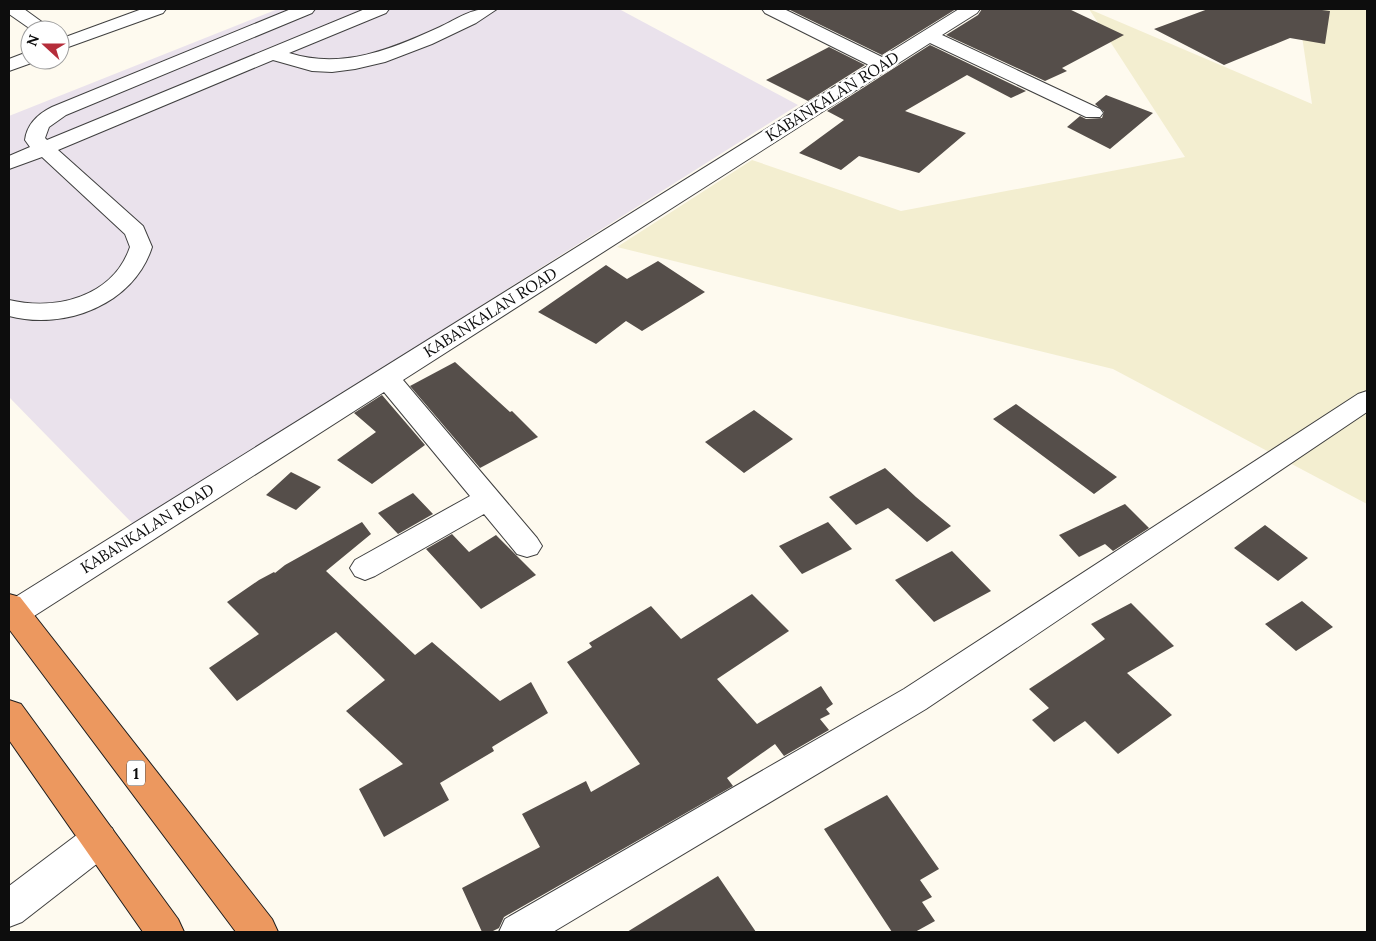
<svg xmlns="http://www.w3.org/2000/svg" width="1376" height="941" font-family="Lora,serif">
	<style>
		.industrial { fill: #eae2ec }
		.farmland { fill: #f3eed0 }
		.building { fill: #554e4a }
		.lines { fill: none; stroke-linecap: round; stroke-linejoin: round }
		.minor-casing { stroke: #404040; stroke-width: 2 }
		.highway-casing { stroke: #1e1e1e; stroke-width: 2 }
		.minor { fill: #fff; fill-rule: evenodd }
		.highway { fill: #ec985f; fill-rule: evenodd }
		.labels { text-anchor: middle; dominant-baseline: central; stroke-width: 5; stroke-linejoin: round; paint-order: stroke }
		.shield { fill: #fff; stroke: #565656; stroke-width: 1 }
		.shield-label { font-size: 15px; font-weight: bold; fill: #0d0d0d }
		.street-label { font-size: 16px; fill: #0d0d0d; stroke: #fff }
	</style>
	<rect width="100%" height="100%" fill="#fefaef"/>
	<path class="industrial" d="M278,9H619L798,105L134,525L9,397V116Z"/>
	<path class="farmland" d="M1089,9L1312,104L1298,9H1367V504L1113,369L617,247L752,160L901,211L1185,157Z"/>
	<path class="building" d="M788,9H956L882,55Z
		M982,9H1069L1124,35L1062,68L1067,71L1045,81L946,35L978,15Z
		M1208,9H1314L1330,11L1325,44L1290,38L1224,65L1154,29Z
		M930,45L1026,91L1011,98L967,75L905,111L966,133L919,173L859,156L841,170L799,153L844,120L827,111Z
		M829,47L865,65L808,101L766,80Z
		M1106,95L1153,113L1110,149L1067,127L1080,116L1086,119L1102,118L1104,112L1095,104Z
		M658,261L705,292L642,331L626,321L596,344L538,312L606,265L627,279Z
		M455,362L510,412L512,411L538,437L480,468L410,386Z
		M382,395L425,445L372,484L337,460L376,432L354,413Z
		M1016,404L1117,477L1094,494L993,419Z
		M754,410L793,439L744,473L705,442Z
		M885,468L916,497L951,526L927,542L888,508L856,525L829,497Z
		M291,472L321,487L296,510L266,495Z
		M413,493L433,514L398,534L378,513Z
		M1125,504L1149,528L1113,551L1105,544L1079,557L1059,535Z
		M362,522L371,534L326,571L415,655L432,642L500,701L531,682L548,713L492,747L494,751L440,783L449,800L384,837L359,789L403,764L346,711L385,680L336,632L237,701L209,668L259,634L227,602L259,580L274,572L275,573L285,565Z
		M828,522L852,549L802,574L779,546Z
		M1265,525L1308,558L1278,581L1234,548Z
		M452,534L469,552L496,535L536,575L481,609L426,549Z
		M952,551L991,591L934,622L895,580Z
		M752,594L789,631L717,679L757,724L821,686L833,704L826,709L830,714L820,719L829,730L784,756L775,744L727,778L733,786L504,917L499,928L491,932H482L462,888L540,847L522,814L586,781L591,792L640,764L567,662L592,647L589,643L651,606L681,639Z
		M1302,601L1333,627L1296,651L1265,624Z
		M1131,603L1174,646L1127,673L1172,715L1118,754L1085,721L1054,742L1032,720L1049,708L1029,689L1105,639L1091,624Z
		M887,795L939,869L920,880L932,897L922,902L935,921L915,932H892L824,829Z
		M718,876L756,932H627Z"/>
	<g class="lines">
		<g class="minor-casing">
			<path id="minor" d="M9,9H24L53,30H32L9,14Z
				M142,9H166L163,13L60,50V39Z
				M291,9H315L312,13L66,115L49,127L45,138L47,140L365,9H389L386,13L289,53C342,70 392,49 440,27C461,17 472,7 497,9L476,23L432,44L385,62L355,69L332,72L312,71L273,60L58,150L143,226L152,247C134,304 65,331 9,316V300C56,311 113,297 130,247L125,234L42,157L9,169V156L30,147L25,140C27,124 38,114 52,107Z
				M762,9H784L882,57L959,9H980L977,13L942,35L1100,109L1103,113L1100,117H1086L930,43L403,380L537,538L542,546L537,554L527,557L517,554L484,514L375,576L365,580L355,576L350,568L355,560L470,496L384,392L20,625L9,628V601L869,65L765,13Z
				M30,51V60L37,61L9,71V59Z
				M1367,391V412L926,709L553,932H499L505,919L904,689L1358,394Z
				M99,823L112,828L117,840L112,852L22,922L9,927V886L86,828Z"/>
		</g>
		<g class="highway-casing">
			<path id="highway" d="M9,594L20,597L272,919L278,932H236L9,629Z
				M9,700L21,704L178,919L184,932H143L9,740Z"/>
		</g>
		<use href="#minor" class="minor"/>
		<use href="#highway" class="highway"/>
	</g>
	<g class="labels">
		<rect class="shield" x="127" y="760.5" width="18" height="25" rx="4"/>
		<g class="shield-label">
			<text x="136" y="773">1</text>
		</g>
		<g class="street-label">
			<text transform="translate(832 96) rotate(-32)">KABANKALAN ROAD</text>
			<text transform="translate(490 312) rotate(-32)">KABANKALAN ROAD</text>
			<text transform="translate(147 528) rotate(-32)">KABANKALAN ROAD</text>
		</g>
	</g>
	<rect width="1376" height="941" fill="none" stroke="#0d0d0d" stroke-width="20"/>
	<g transform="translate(45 45) rotate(291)"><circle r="24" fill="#ffffff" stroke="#9e9e9e"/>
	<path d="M0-4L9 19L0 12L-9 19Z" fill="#b52d3a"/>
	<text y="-8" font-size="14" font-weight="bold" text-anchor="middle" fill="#0d0d0d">N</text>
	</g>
</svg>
